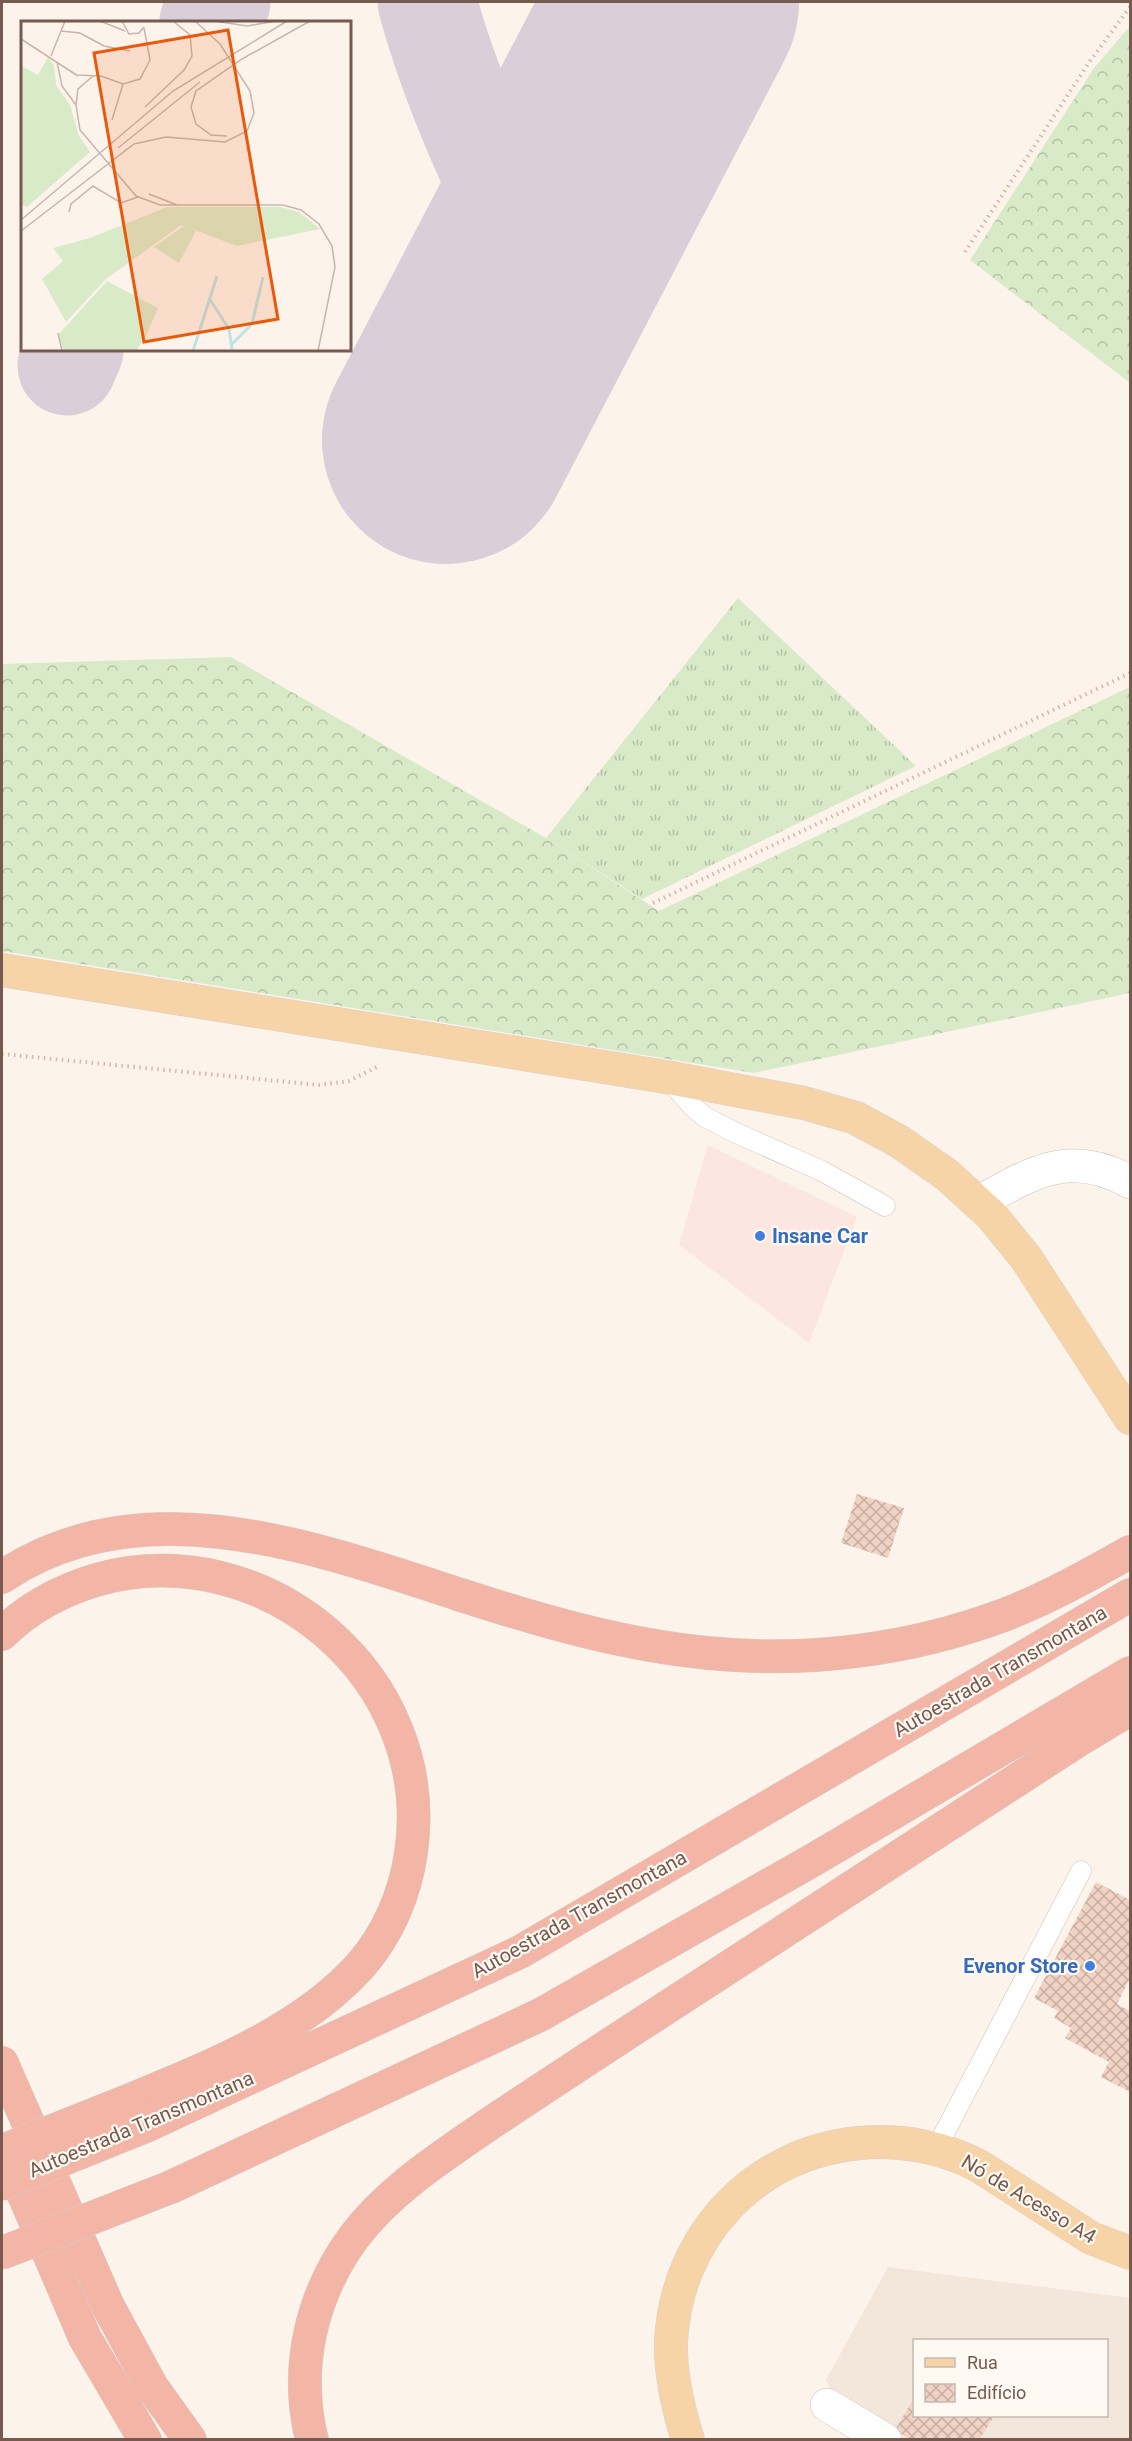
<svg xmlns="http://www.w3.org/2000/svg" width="1132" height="2441" font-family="Roboto,sans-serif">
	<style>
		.residential { fill: #f3e6da; fill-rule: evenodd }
		.commercial { fill: #fbe6e0 }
		.grass { fill: url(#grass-tufts) }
		.forest { fill: url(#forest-crowns) }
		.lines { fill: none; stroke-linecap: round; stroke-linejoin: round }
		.taxiway { stroke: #daced8; stroke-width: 99 }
		.runway { stroke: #daced8; stroke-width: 248 }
		.building { fill: url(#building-cross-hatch) }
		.service-casing { stroke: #d0beb3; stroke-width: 21 }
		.minor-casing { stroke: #d0beb3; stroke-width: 34 }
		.primary-casing { stroke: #d9d1ce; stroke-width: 34 }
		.motorway-casing { stroke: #d9d1ce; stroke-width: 34 }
		.path { stroke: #d6b6a6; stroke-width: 4; stroke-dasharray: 1.5 4.5; stroke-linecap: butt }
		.service { stroke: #fff; stroke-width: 20 }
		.minor { stroke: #fff; stroke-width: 33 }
		.primary { stroke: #f6d4a8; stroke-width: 33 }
		.motorway { stroke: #f2b5a6; stroke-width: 33 }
		.motorway-bridge-casing { stroke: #d9d1ce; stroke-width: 34; stroke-linecap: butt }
		.motorway-bridge { stroke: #f2b5a6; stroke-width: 33 }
		.shop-dot { fill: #3f7fe0; stroke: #fef9f2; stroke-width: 2 }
		.labels { text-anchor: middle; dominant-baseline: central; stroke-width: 4.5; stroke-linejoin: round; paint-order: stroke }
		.shop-label { font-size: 20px; font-weight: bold; fill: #366cbe; stroke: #fef9f2; text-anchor: start }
		.street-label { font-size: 20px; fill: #765a4f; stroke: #fef9f2 }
		.inset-river { fill: none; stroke: #c0e2e5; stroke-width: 3 }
		.inset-road { fill: none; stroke: #c6b6ad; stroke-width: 1.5 }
		.view { fill: #e8590c; fill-opacity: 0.15; stroke: #e8590c; stroke-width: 3 }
		.inset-edge { fill: none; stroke: #765a4f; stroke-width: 3 }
	</style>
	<defs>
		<pattern id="grass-tufts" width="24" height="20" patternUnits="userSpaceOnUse" patternTransform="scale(1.5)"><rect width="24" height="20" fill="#d9eac9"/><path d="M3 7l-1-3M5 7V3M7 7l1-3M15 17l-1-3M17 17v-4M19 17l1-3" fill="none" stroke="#b5c1a6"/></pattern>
		<pattern id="forest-crowns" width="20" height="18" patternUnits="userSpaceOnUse" patternTransform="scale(1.5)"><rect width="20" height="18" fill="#d9eac9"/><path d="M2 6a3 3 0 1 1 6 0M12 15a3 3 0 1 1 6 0" fill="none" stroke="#b5c1a6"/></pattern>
		<pattern id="building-cross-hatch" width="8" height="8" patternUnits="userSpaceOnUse" patternTransform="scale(1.5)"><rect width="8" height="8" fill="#f0d3c4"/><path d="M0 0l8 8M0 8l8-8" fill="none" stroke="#c7aea2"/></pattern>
	</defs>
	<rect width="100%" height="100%" fill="#fcf4eb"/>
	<path class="residential" d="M888,2267L1130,2298V2439H858L826,2380ZM914,2340H1106V2416H914Z"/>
	<path class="commercial" d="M708,1145L857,1217L809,1343L679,1245Z"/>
	<path class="grass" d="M738,598L916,766L642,899L546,838Z"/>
	<path class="forest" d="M1130,26V383L970,260L1094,68Z
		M231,657L546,838L659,911L1130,687V993L754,1073L2,951V664Z"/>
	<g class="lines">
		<path class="taxiway" d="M427,2C452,95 494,181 536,268
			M209,22L221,2
			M67,366L74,350"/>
		<path class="runway" d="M446,440L675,2"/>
	</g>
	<path class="building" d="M857,1494L904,1508L888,1558L841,1543Z
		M1096,1882L1130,1900V1978L1117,2004L1130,2011V2092L1101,2077L1109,2062L1065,2038L1071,2028L1054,2018L1058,2011L1034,1998Z
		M914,2398V2416H988L993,2418L979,2440H911L895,2430Z"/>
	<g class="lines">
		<g class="service-casing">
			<path id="service" d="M667,1078L693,1107L705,1117L734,1132L822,1171L885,1206
				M936,2149L1081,1871"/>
		</g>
		<g class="minor-casing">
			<path id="minor" d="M978,1203C1031,1173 1070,1148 1130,1182
				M827,2405L885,2440"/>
		</g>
		<g class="primary-casing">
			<path id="primary" d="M2,970L666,1077L804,1103L856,1118L900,1142L947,1175L991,1215L1026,1258L1130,1418
				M688,2440C678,2408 670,2375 671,2342C676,2236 755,2152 860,2143C900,2139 943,2147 979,2166L1091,2238L1130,2253"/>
		</g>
		<g class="motorway-casing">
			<path id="motorway" d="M2,1577C141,1483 317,1548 461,1595C541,1621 624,1645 708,1653C808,1663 910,1650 1004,1615C1048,1598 1089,1575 1130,1552
				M2,1634C28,1608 60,1591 96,1580C264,1532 437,1677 411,1853C405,1894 388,1934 361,1965C303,2030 214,2065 135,2098
				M2,2063L108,2306L152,2387L190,2440
				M146,2126L520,1952L1130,1595
				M5,2151L85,2338L145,2440
				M171,2187L540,2015L813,1860L1130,1673
				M312,2440C294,2369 311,2295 354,2237C387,2193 434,2162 479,2131C523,2101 568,2072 612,2043C767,1943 922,1842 1077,1741L1130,1709"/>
		</g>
		<path class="path" d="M965,252L1090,61L1130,7
			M653,903L1130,673
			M2,1054L319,1085L349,1081L377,1067"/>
		<use href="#service" class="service"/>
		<use href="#minor" class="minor"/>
		<use href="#primary" class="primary"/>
		<use href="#motorway" class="motorway"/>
		<g class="motorway-bridge-casing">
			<path id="motorway-bridge" d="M2,2151L135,2098
				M2,2184L146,2126
				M2,2253L171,2187"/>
		</g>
		<use href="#motorway-bridge" class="motorway-bridge"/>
	</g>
	<g class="shop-dot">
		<circle cx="760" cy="1236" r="6"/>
		<circle cx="1090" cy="1966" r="6"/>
	</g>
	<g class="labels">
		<g class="shop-label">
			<text x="772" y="1236">Insane Car</text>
			<text x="1078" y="1966" text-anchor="end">Evenor Store</text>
		</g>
		<g class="street-label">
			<text transform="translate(1000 1671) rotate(-30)">Autoestrada Transmontana</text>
			<text transform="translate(579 1914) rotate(-29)">Autoestrada Transmontana</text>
			<text transform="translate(141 2124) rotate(-23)">Autoestrada Transmontana</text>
			<text transform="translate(1029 2199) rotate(31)">Nó de Acesso A4</text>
		</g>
	</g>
	<g transform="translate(21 21)">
		<rect width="330" height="330" fill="#fcf4eb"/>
		<path d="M27,36L33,44L35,64L49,84L58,115L69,131L6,186L0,184V45L17,54ZM163,205L175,210L158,242L133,226Z" fill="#d9eac9"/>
		<path d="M146,186H260L278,191L299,208L216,225L160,204L85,258L45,301L21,258L42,240L32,227L69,217ZM86,260L137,287L125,315L115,330H42L38,313Z" fill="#d9eac9"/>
		<path class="inset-river" d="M188,277L208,308L211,328M211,323L231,303L242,256M172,330L196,255"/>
		<path class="inset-road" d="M79,0L104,10M101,0L108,13L118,12L123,6M193,0L226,5L256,0M40,10L59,12L83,25L109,30M0,18L57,55M30,35L44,0M36,41L41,65L55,84M55,54L80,55L102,63L119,58L129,39L123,7M72,55L57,68L55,84L59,109L115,175L139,184H262L280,189L298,203L311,225L314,246L297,330M124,86L163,49L171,35L169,14L152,0M91,99L102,63M206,115L190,114L175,103L170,86L175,70L221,38L289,0M97,127L179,61M128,173L156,184M48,191L50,183L72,165L100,182L117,176M0,199L152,70L266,0M0,210L113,123L145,116L204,121L226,110L233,92L229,70L199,23L174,0M37,312L41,330"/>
		<path class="view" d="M207,9L257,298L123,321L73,32Z"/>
		<rect width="330" height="330" class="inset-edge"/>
	</g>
	<rect width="1132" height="2441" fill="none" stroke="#765a4f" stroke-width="6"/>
	<rect x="913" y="2339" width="195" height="78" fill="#fef9f2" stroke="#c8b9b1" stroke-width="1.5"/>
	<rect x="925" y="2358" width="30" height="9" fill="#f6d4a8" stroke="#c8b9b1" stroke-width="1.5"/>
	<text x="967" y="2369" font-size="18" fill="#765a4f">Rua</text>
	<rect x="925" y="2384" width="30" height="18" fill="url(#building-cross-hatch)" stroke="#c8b9b1" stroke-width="1.5"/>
	<text x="967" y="2399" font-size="18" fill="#765a4f">Edifício</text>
</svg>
